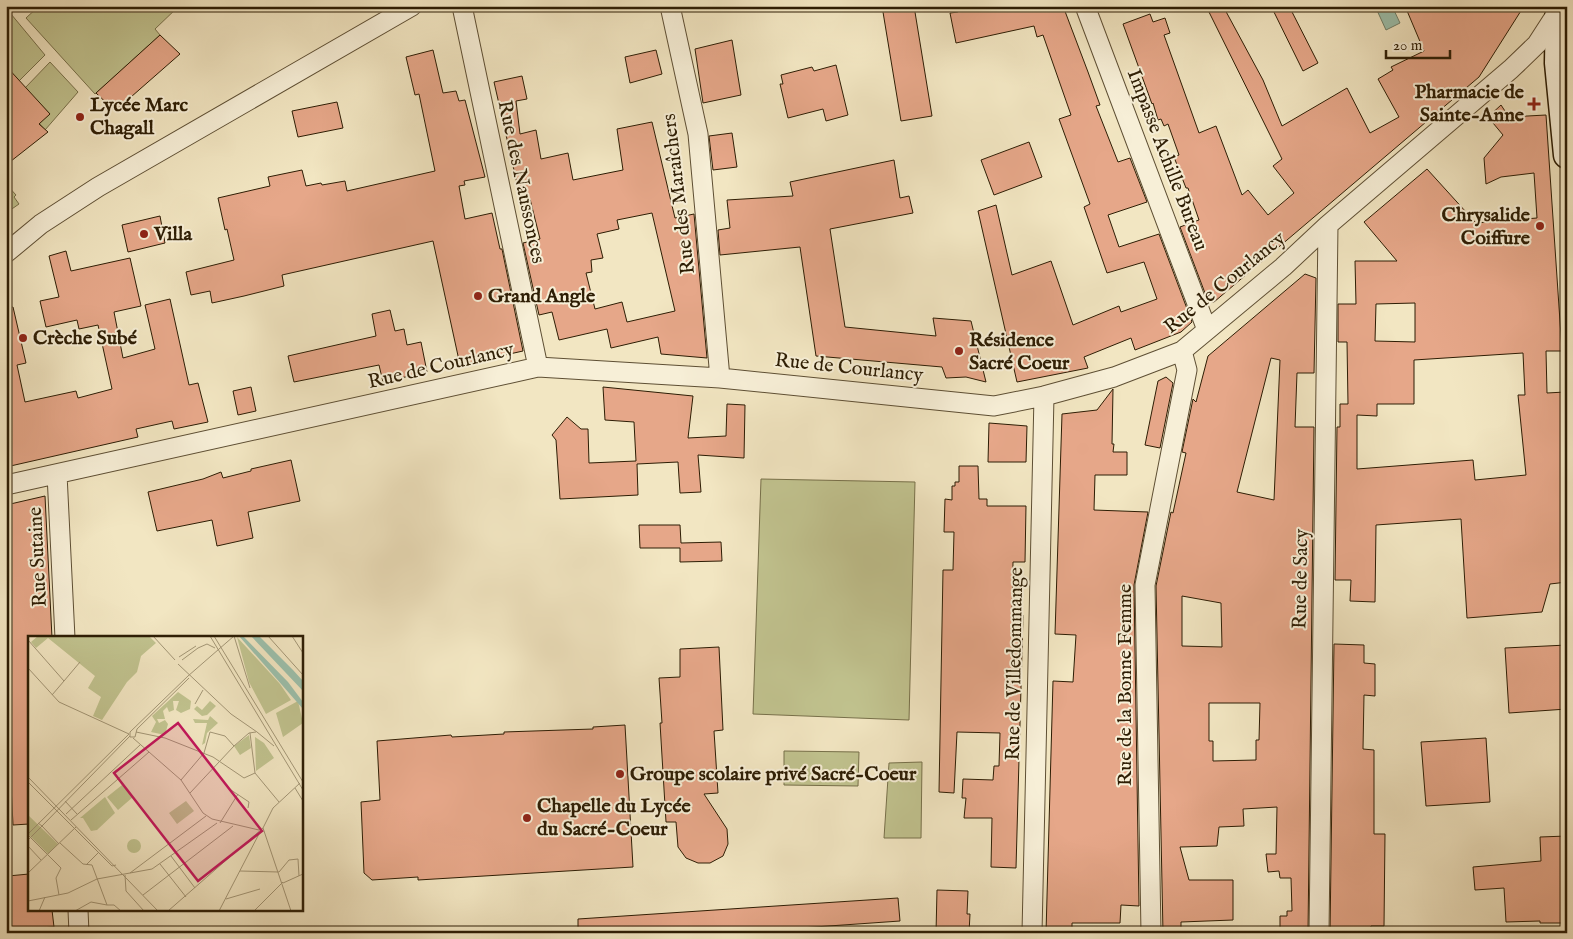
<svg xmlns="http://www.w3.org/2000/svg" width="1573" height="939" font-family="'IM FELL English',serif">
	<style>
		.green { fill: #c1c38f; stroke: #77704a }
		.water { fill: #9cc0ac; stroke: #707f69 }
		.building { fill: #e6a789; stroke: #2d1d04; fill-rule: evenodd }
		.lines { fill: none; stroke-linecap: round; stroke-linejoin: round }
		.street-casing { stroke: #5e4f34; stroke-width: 21 }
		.secondary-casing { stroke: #2d1d04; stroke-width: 29 }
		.street { stroke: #f7efd7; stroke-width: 19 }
		.secondary { stroke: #f7efd7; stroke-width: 26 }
		.poi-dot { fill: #8f2418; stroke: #f7efd7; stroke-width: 2 }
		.labels { text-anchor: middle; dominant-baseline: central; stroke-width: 4; stroke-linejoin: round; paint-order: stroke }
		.poi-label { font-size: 20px; font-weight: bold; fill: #2d1d04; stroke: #f7efd7; text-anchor: start }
		.street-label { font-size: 20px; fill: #2d1d04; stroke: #f7efd7 }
		.inset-road { fill: none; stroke: #a39676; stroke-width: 1 }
		.view { fill: #c2185b; fill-opacity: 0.15; stroke: #c2185b; stroke-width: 2.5 }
		.inset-edge { fill: none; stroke: #2d1d04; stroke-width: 2.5 }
	</style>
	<rect width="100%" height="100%" fill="#f2e6c2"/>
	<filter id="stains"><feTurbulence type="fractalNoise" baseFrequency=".004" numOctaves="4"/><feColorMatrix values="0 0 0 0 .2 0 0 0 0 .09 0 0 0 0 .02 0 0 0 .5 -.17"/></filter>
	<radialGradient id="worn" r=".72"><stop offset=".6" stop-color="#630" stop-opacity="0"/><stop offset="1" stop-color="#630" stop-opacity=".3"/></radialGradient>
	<path class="green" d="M39,6H179L155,29L160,35L95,94L26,18Z
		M6,8L45,55L19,81L6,67Z
		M50,62L78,92L45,130L39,123L50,114L25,88Z
		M6,184L16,195L14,197L19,204L6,213Z
		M761,479L915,482L909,720L753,714Z
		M784,751L859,752L858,786L784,785Z
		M922,762L921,838H884L889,763Z"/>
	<path class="water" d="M1375,6H1392L1400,23L1386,30Z"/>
	<path class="building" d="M882,6H914L932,116L901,121Z
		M957,6H1063L1088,72L1100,105L1096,106L1118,162L1130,158L1147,202L1108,215L1119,247L1159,234L1192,322L1181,332L1135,350L1131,338L1084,357L1088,368L1017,382L978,211L996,205L1012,275L1051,261L1073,325L1119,306L1121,312L1157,299L1144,262L1107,273L1084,207L1090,204L1059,119L1071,115L1043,35L1037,37L1034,26L956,43L950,13L958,12Z
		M1206,6H1223L1263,80L1282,126L1347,88L1370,133L1399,117L1378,79L1393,70L1391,67L1424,51L1405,6H1524L1479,77L1214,302L1208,301L1180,227L1199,220L1188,188H1186L1174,157L1179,155L1168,124L1164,126L1161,119L1158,120L1153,103L1152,104L1123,24L1150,14L1153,22L1165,18L1170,33L1164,35L1199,133L1216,126L1242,195L1248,190L1268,215L1294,193L1273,166L1282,159Z
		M1271,6H1289L1318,63L1303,71Z
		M160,35L180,54L115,111L96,93Z
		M732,40L741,95L703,103L695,49Z
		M433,50L443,93L456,91L459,101L465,100L485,177L464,181L465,185L459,186L465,219L492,213L500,249H502L523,351L460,365L433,241L282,275L284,286L244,296L212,303L210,291L191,295L186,272L234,260L227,229L225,230L218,198L270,186L268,177L302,170L306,186L321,183L322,185L345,181L347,191L435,171L419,94L415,95L406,57Z
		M656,50L662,74L630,83L625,57Z
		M836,65L848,115L826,121L823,109L788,118L780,84H783L781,75L812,67L814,71Z
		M6,66L50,114L39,124L48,132L6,165Z
		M522,76L527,99L516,101L520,134L536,130L541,159L568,153L573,180L623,170L617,129L652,122L675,218L694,214L707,358L661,354L658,337L611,348L607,329L559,340L552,312L539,315L523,243L540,239L530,199L521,201L494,82ZM652,213L675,311L627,322L622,302L595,309L586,273L592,272L591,260L603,258L597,234L619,229L617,220Z
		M337,102L343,128L298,137L292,111Z
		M1501,105L1509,117L1546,115L1562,351H1546L1547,393L1565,392L1567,410V582L1550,584L1542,612L1467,618L1461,519L1376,525L1375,602L1350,601L1351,580H1335L1337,427H1340V404H1348L1347,342H1338V304H1356L1355,261H1397L1364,222L1427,169L1476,223L1537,218L1534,173L1501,177L1486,184L1484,158L1503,135L1488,117ZM1415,303V342L1375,341L1376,304ZM1523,353L1525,395H1518L1526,475L1475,480L1473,460L1357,469V415L1377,416V404H1414V360Z
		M732,133L737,167L713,170L709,136Z
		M1029,142L1042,177L994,195L981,160Z
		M894,160L900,198L909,196L913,213L830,229L845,327L936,336L933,318L971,321L986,382L966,377L946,378L942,367L816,356L800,247L720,255L718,230L730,228L727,200L793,196L790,182Z
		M160,216L165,243L128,252L122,225Z
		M66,251L71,271L130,258L141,306L114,312L123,358L155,349L145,305L170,299L189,385L198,383L208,422L174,429L172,421L136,429L138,437L6,467V308L13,307L26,363L17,365L25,402L76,391L78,398L112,389L98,325L79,329L77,320L46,327L40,301L59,297L49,256Z
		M1305,274L1316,278L1314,373H1297L1295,427H1314L1308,933H1280V916H1287V911H1292L1291,878H1280L1279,871L1268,872L1266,854H1276L1277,807L1243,809L1244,826L1219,827L1217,846L1180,847L1189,880H1233V920L1181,922V933H1163L1156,586L1171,512L1173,513L1186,453L1182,452L1193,399L1196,402L1208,356ZM1271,358L1280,360L1274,500L1237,492ZM1182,596L1221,603L1222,647L1182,646ZM1209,703H1260L1259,740H1256V760L1213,761V741H1209Z
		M390,310L395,331L404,329L407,345L421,342L427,372L383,382L379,365L294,382L288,356L376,336L372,314Z
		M1166,377L1173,383L1160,448L1145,445L1158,381Z
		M251,387L256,411L238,415L233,391Z
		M603,387L693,396L688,438L726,436L727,404L745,405L744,458L698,455L701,492L680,493L678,462L637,464L638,495L560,499L556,440L552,435L567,417L581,429H588L589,463L636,461L634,422L605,420Z
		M1113,389L1112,444H1114L1113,452H1127V475H1095L1094,510L1148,512L1134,585L1139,906L1121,905L1120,923H1072V933H1046L1053,681L1073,682L1076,635L1055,634L1062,414L1097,410Z
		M989,423L1027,426L1026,462H988Z
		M291,460L300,501L248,512L253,538L217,546L212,520L157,531L148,492L203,479L221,472L223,478L251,471V469Z
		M959,466H978L979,499H987V506H1026L1025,562H1013L1012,615H1023L1016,868L991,867L992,818H964L966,798H962L963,779L993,780L994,766H999L1000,733L957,732L954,793L939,792L943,570H953L954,532H944L945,499L952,500V486H955V482H959Z
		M45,496L52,638H29V824L13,825L8,726L6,727V505Z
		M639,525H680L681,543L721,542L722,561L680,562V548H640Z
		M1334,644L1364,645V663L1375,664V696L1364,695L1363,749L1374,750V834H1385L1384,926H1371L1370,932L1330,933Z
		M1567,645V709L1509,713L1505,648Z
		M719,647L723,730L714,731L718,793L704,794L727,829L728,844L723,856L710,863H698L686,858L678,847L676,822H666L660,723H662L659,678L680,677V649Z
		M625,725L633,867L418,880V877L372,880L364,873L361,802L380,800L377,741L451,735L452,737L504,734V732L593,729V727Z
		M1486,738L1490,802L1426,806L1421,742Z
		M1567,836V923H1540V921L1506,922L1504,888L1475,890L1473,867L1541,861L1540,837Z
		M29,874V910H52L54,927L10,930L8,876Z
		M937,890L968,891L967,914H970L969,933H936Z
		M898,898L900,921L729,933H578V919Z"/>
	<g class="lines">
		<g class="street-casing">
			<path id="street" d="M462,6L538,367
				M670,6L698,134L720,378
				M1085,6L1207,330
				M6,253L41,224L98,187L412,6
				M57,474L65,638
				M6,485L538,367L720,378L994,406L1044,396L1114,377L1182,351L1283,267L1328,225L1511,69L1537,44L1559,10
				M78,910L79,933
				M1032,933L1044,396
				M1151,933L1145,585L1187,370L1182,351
				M1319,933L1328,225"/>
		</g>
		<g class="secondary-casing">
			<path id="secondary" d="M1559,6L1558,63L1567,155"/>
		</g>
		<use href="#street" class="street"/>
		<use href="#secondary" class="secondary"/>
	</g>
	<g class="poi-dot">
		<path d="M1531.5 96.5h5v5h5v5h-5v5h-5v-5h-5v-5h5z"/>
		<circle cx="80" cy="117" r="5"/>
		<circle cx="1540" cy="226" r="5"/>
		<circle cx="144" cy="234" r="5"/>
		<circle cx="478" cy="296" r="5"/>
		<circle cx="23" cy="338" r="5"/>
		<circle cx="959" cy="351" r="5"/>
		<circle cx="620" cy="774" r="5"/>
		<circle cx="527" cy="818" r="5"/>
	</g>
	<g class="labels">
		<g class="poi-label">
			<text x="1524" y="92" text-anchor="end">Pharmacie de<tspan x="1524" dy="23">Sainte-Anne</tspan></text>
			<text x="90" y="105">Lycée Marc<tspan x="90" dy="23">Chagall</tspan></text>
			<text x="1530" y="215" text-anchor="end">Chrysalide<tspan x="1530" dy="23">Coiffure</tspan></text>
			<text x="154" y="234">Villa</text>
			<text x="488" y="296">Grand Angle</text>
			<text x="33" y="338">Crèche Subé</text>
			<text x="969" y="340">Résidence<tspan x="969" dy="23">Sacré Coeur</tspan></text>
			<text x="630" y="774">Groupe scolaire privé Sacré-Coeur</text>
			<text x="537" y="806">Chapelle du Lycée<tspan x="537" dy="23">du Sacré-Coeur</tspan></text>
		</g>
		<g class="street-label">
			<text transform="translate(1167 160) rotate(69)">Impasse Achille Bureau</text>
			<text transform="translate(521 182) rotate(78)">Rue des Naussonces</text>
			<text transform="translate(679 194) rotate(-97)">Rue des Maraîchers</text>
			<text transform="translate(1225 283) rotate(-39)">Rue de Courlancy</text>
			<text transform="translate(441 366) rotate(-13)">Rue de Courlancy</text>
			<text transform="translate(849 368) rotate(6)">Rue de Courlancy</text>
			<text transform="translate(38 557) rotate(-93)">Rue Sutaine</text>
			<text transform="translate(1301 579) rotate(-89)">Rue de Sacy</text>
			<text transform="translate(1015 664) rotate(-89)">Rue de Villedommange</text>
			<text transform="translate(1125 685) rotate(-90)">Rue de la Bonne Femme</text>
		</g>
	</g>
	<g transform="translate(28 636)">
		<rect width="275" height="275" fill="#f2e6c2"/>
		<path d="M10,0H121L128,7L113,20L109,36L99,46L74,84L65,80L73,61L60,52L67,40L20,2L8,12L3,6ZM209,1L252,48L263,64L238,78L221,46ZM150,56L163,65L162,73L153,77L148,74L151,65H145L146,74L141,76L139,71L135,75L137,83H129L131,87L137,84L140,88L137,99L123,96L128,86L124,80ZM182,65L188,70L179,79L174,80L166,73L169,70L174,74ZM270,65L275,87L255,101L248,77ZM182,80L190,87L179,97L177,107L174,109L179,87H167L165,83L180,84ZM221,99L223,112L212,119L206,110ZM227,101L236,107L246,122L228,135ZM94,149L105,161L90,174L79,161ZM77,161L87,177L69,194L63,195L55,182H52ZM158,165L166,175L149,188L141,177ZM0,179L30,208L20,218L0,198ZM99 210a7 7 0 1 1 14 0a7 7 0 1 1-14 0Z" fill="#c1c38f"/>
		<path d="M211,0H215L260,46L275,66V73ZM223,0H231L265,34L275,45V55Z" fill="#9cc0ac"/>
		<path class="inset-road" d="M125,0L147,24M182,0L275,154M186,0L275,146M206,0L222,52M240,0L275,39M264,0L275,17M0,4L36,45L24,59M170,12L179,8L187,12M151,21L168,10M154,24L170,12M150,28L203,78L229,96M0,32L31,66L101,98M160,40L102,96V101H107L109,93L161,42M160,40L206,0M36,45L52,26M167,68L175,54M108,96L137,102L185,121L216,142L227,137M229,96L246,110M222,97L227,137M105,102L153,144L175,177L184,183L231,194M227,137L251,166M0,141L130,275M153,144L176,117L182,96L197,100L206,110M0,146L84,230L88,229M200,152L221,166L220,172M267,152L275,165M162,157L206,110L221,97L228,96M37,165L49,178M38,178L112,109M43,184L121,116M192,187L210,158M235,192L263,275M0,198L101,98M0,199L33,232L28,242L31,259M0,204L14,190L10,187M32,207L55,228L64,229L79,269H86L93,275M31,208L14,190L102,100M0,210L13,224M143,220L167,252M270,223L271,240M132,228L158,261M58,229L71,216M212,235L251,236L261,224L270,223M0,237L48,191M102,237L178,180M97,239L98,255L116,275M255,247L275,238M115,259L205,190M198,263L232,253M0,265L40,257L69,243L124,233L189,187M11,275L17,261M47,275L63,266L79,269M140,275L235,192L245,172L272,147M191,275L232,196M226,275L255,246"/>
		<path class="view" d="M150,87L234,195L170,245L86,137Z"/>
		<rect width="275" height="275" class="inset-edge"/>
	</g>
	<rect width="1573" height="939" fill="none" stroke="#f2e6c2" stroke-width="25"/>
	<rect x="8" y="8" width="1558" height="924" fill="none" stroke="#2d1d04" stroke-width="2.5"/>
	<rect x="12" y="12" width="1548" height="914" fill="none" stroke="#2d1d04"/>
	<path d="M1386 50v8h64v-8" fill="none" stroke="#2d1d04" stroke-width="2.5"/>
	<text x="1393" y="50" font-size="15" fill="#2d1d04" stroke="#f7efd7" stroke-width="4" paint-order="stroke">20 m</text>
	<rect width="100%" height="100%" filter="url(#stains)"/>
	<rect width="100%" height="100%" fill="url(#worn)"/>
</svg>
